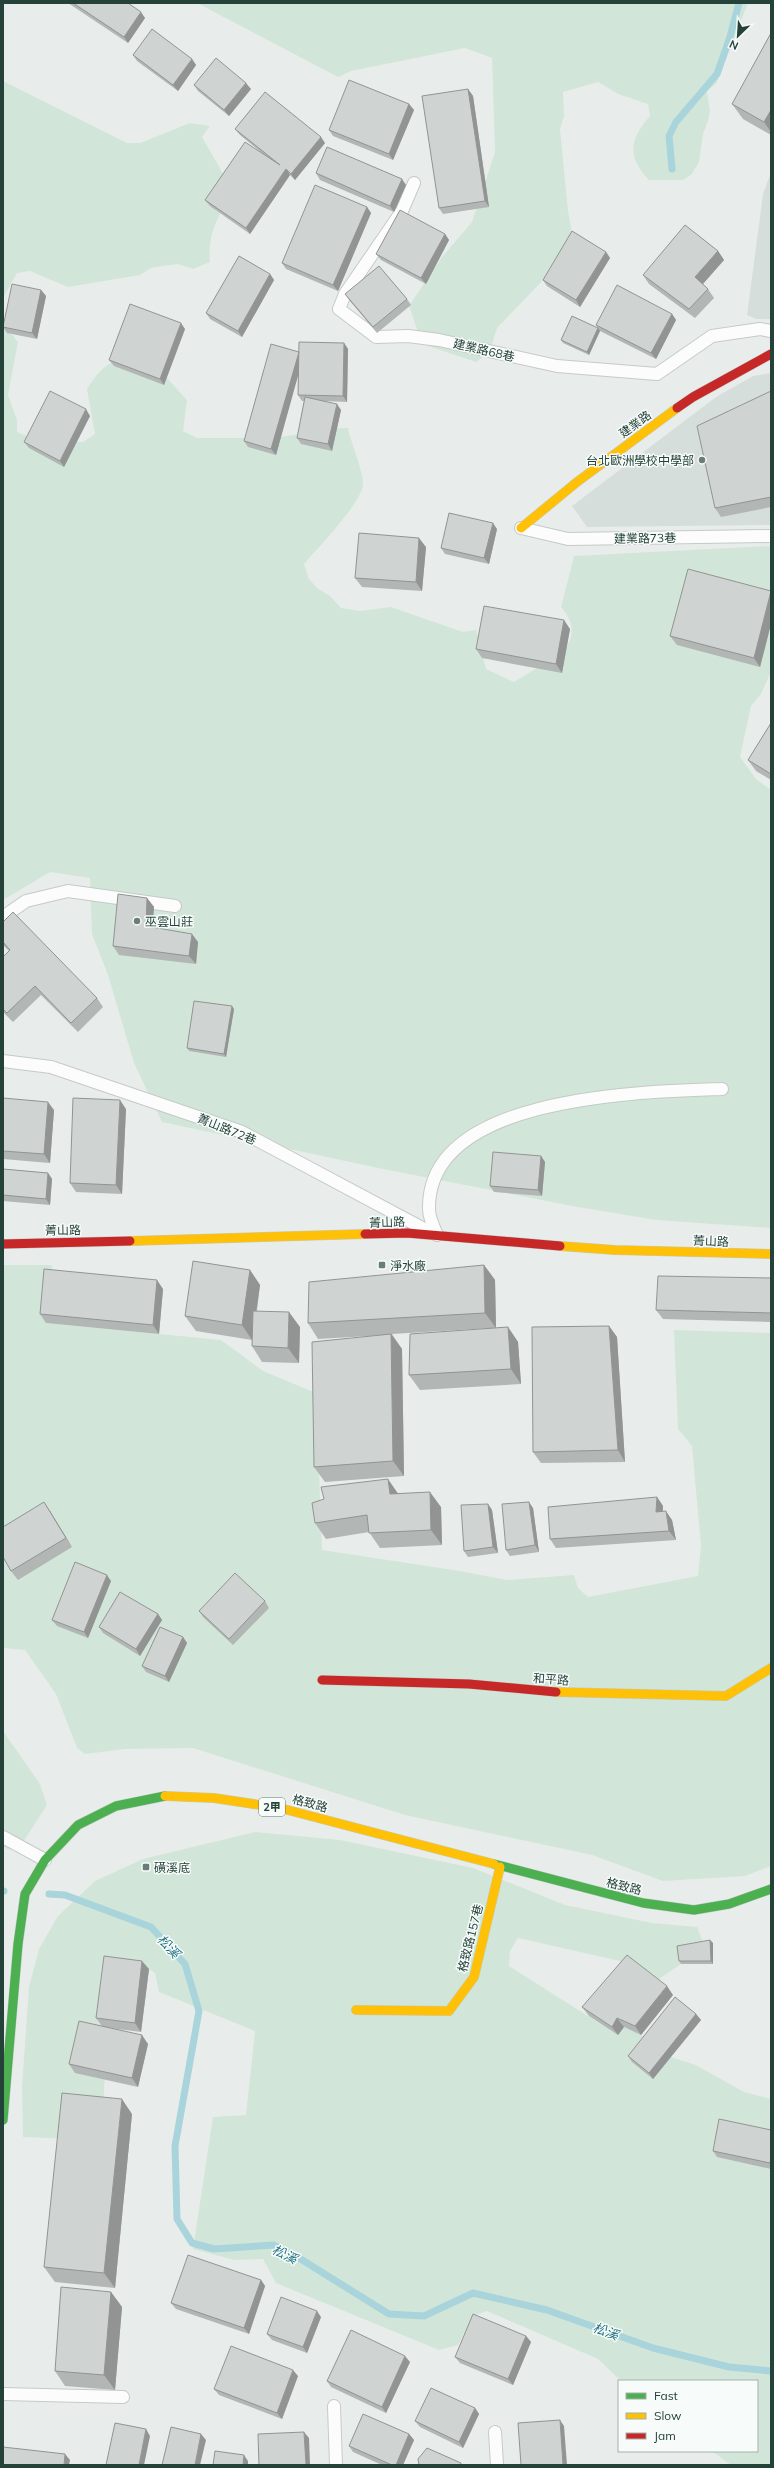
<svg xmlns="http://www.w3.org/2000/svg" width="774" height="2468" font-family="Mulish,'Noto Sans TC',sans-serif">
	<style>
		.built { fill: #d6dedb }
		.green { fill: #d1e6d8 }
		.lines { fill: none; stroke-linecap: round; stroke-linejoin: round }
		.stream { stroke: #a9d4db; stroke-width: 7 }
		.lane-casing { stroke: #c5cac8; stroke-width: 14 }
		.fast-casing { stroke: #c3cbc8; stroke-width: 10 }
		.slow-casing { stroke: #c3cbc8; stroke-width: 10 }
		.jam-casing { stroke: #c3cbc8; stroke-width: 10 }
		.lane { stroke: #fcfcfc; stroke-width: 12 }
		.fast { stroke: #4caf50; stroke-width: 9 }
		.slow { stroke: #ffc107; stroke-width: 9 }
		.jam { stroke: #c62828; stroke-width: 9 }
		.wall { fill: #b2b6b5 }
		.shaded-wall { fill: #919493 }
		.building { fill: #cfd4d2; stroke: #919493 }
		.poi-dot { fill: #697e78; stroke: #f7fbf9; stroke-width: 1.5 }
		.labels { text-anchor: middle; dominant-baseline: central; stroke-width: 3; stroke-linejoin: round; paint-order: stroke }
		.shield { fill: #f7fbf9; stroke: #637a73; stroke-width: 1 }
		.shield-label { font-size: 11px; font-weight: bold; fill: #24423a }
		.street-label { font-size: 12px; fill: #24423a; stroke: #f7fbf9 }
		.poi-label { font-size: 12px; fill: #24423a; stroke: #f7fbf9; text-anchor: start }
		.water-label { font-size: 13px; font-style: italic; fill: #1c6f80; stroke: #f7fbf9 }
	</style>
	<rect width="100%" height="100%" fill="#e8edeb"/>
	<path class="built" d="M771,172V319H756L747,315L763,194Z
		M771,373V525L587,527L572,506L716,397L753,376Z"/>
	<path class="green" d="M197,3H748L716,84L707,91L710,111L708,121L703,134L699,162L692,174L683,180H649C627,157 629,140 650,116L648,104L618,94L598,82L563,92L564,116L560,129L568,211L573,238L572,250L497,328L489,353L476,362L428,346L418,332L409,306L442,257L472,222L495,152L492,58L465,48L351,71L338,77Z
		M3,81L127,143H140L190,123L210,126L202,137L233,191C219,215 207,234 210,262L193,269L178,264L163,266L151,268L140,275L68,287L30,271L17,273L3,298Z
		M3,329L10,332L18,342L8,395L17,420V432L53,447L70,442H83L95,434L87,389C104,362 115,358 145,354L187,400L183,431L197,438H273L300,434L311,429L348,428C351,444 364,472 363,485C362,502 317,549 304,564L309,579L317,588L330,596L341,608L360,611L391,607L463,632L476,630L486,669L514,682C523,676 563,654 567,646C576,632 571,618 561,607L574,556L771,546V672L761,694L751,706L740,757L756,779L771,790V1228L656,1220L572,1206L383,1169L162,1122L134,1063L108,975L92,934L90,878L50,872L3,900Z
		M3,1265H52L46,1323L221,1340L263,1371L316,1393L322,1550L460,1571L507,1580L574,1575L578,1588L588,1597L698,1576L701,1546L692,1446L678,1429L674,1330L771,1333V1866L745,1876L663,1881L592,1855L405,1815L193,1748L125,1749L85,1754L77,1748L56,1694L25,1650L3,1648Z
		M3,1731L40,1784L47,1805L18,1850L7,1849L3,1846Z
		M255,1832L340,1840L473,1868L565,1905L652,1923L697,1927L704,1945L680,1949L681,1964L656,1981L633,1964L518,1938L510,1951L509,1966L618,2035L624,2027L641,2035L671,2057L696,2065L744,2092L771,2099V2465H731L712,2451H757V2381H621L598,2359L487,2311L473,2316L458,2345L439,2350L276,2283L263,2259L234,2260L193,2249L213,2117L246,2115L255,2031L159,1992L155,1973L149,1969L110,1965L103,2111L69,2139L23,2137L22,2087L29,1987L39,1949L58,1916L95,1881L143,1859Z"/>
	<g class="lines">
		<path class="stream" d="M672,169L669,136L676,122L717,74L730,37L739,3
			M3,1891H4
			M49,1894L65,1895L151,1927L185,1964L199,2011L175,2146L177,2219L192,2243L214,2249L274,2245L299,2258L389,2314L424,2316L473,2293L547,2310L653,2348L729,2367L771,2371"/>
		<g class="lane-casing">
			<path id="lane" d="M414,183L402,211L345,294L339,309L376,337L408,336L439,340L557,366L657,374L712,336L760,329L771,331
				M521,528L568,539L771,536
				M3,917L26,901L68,891L175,906
				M3,1061L51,1067L242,1132L426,1230
				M437,1235C434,1228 429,1218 429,1209C427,1095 642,1092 722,1089
				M3,1837L45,1860
				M3,2394L123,2397
				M334,2406L336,2465
				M495,2432L497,2465"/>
		</g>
		<g class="fast-casing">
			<path id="fast" d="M494,1864L643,1903L694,1910L729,1904L771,1889
				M3,2120L18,1944L25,1894L45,1860L78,1825L116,1806L165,1796"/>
		</g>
		<g class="slow-casing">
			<path id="slow" d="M521,528L577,482L677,408
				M130,1241L365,1234
				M560,1246L615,1250L771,1254
				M556,1692L726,1696L771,1668
				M165,1796L214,1798L280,1808L494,1864
				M356,2010L449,2011L474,1977L500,1867"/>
		</g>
		<g class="jam-casing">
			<path id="jam" d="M677,408L693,397L771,354
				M365,1234L407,1233L560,1246
				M3,1244L130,1241
				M322,1680L469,1684L556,1692"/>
		</g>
		<use href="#lane" class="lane"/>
		<use href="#fast" class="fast"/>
		<use href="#slow" class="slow"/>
		<use href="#jam" class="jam"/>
	</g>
	<path class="wall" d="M68,3H128L145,18L128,43Z
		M771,33V135L743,119L732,104Z
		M133,55L192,59L196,65L178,91L137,61Z
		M194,85L251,89L229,116L198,91Z
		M468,89L473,96L489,207L443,214L439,208Z
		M409,104L414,110L393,160L333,136L329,130Z
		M235,129L325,143L295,180L290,175L250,234L210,206L205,200L262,153L240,135Z
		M316,173L406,185L394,212L320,180Z
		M367,207L371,213L338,291L286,269L282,263Z
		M445,234L449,240L426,284L381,260L376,254Z
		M718,251L724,260L703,284L708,289L714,298L695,318L649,284L643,275Z
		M606,252L610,258L580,307L547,286L543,280Z
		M270,274L274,280L242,337L210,319L206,313Z
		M41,290L46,296L37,339L7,333L3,327Z
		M345,294L407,299L411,305L377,333L349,300Z
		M672,314L676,320L656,359L600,331L589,355L563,343L561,340L598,328L596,325Z
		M185,329L164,385L114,366L109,360Z
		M344,343L348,349L347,402L324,401L341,410L332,451L301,444L297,438L304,401H302L298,395V374L276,455L248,447L244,441L298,352Z
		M771,391V507L721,517L715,508Z
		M90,416L64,467L29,448L24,442Z
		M497,529L489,564L445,554L441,548Z
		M426,547L422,591L362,587L355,578Z
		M771,591V624L760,667L677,645L670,636Z
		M570,629L562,673L482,658L476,649Z
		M771,723V780L756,771L748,760Z
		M147,898L154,907L152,927L198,942L196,964L119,955L113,946Z
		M3,922L97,998L103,1007L78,1032L41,995L13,1022L3,1012V957L9,951L3,945Z
		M234,1009L226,1057L189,1051L187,1048Z
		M3,1098L54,1110L50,1163L3,1159Z
		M126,1109L122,1194L76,1192L70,1183Z
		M541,1156L545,1162L542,1196L494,1192L490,1186Z
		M3,1169L48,1173L52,1179L50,1205L3,1201Z
		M484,1265L495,1280L496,1328L508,1327L518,1342L521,1384L420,1390L409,1375L491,1328L392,1334L402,1349L404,1476L325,1482L314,1467L385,1335L318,1339L308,1323Z
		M250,1270L260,1285L257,1311L300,1327L299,1363L262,1362L252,1346V1340L196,1331L185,1316Z
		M771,1278V1322L663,1319L656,1310Z
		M163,1289L159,1334L46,1323L40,1314Z
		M609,1326L617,1337L625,1462L541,1463L533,1452Z
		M397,1493L441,1507L442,1545L380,1548L369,1532L326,1539L315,1523Z
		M657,1497L663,1506V1512L672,1520L676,1540L556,1548L550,1539Z
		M488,1504L492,1510L498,1553L468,1557L464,1551Z
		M533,1508L539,1552L510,1556L506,1550Z
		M50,1511L72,1547L18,1580L11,1571Z
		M111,1581L88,1638L57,1626L52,1620Z
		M265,1601L269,1608L233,1645L203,1617L199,1611Z
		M158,1614L162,1620L140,1656L103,1633L99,1627Z
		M183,1637L187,1643L169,1682L146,1672L142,1666Z
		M710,1940L713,1943V1964H681L679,1961Z
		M149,1969L141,2032L110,2028L148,2044L138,2087L75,2073L69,2064L102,2026L96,2018Z
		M673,1995L641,2035L624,2027L618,2035L589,2016L582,2007Z
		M696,2014L701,2020L653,2079L632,2062L628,2056Z
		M132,2114L115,2288L55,2282L44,2267Z
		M771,2130V2169L717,2157L713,2151Z
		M261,2280L265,2286L249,2334L176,2309L171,2303Z
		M111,2292L122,2307L115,2390L65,2386L55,2371Z
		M321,2317L307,2353L272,2340L267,2334Z
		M526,2336L531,2342L513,2385L460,2363L455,2357Z
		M410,2362L386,2413L331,2387L327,2381Z
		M298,2376L282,2419L219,2395L214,2389Z
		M475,2408L479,2414L463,2448L420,2427L415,2421Z
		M409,2434L414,2440L403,2465H382L353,2452L349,2446Z"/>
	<path class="shaded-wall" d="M141,12L145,18L128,43L124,37Z
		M192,59L196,65L178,91L173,85Z
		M246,83L251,89L229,116L224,110Z
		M468,89L473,96L489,207L485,201Z
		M409,104L414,110L393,160L389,154Z
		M771,110V132L764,122Z
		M321,137L325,143L295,180L291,174Z
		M286,169L290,175L250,234L246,228Z
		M402,179L406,185L394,212L390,206Z
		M367,207L371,213L338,291L333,285Z
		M445,234L449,240L426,284L421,278Z
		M718,251L724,260L701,286L695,277Z
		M606,252L610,258L580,307L576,300Z
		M270,274L274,280L242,337L238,331Z
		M41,290L46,296L37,339L32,333Z
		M672,314L676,320L656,359L651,353Z
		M181,323L185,329L164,385L160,379Z
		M598,328L600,331L589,355L587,352Z
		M344,343L348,349L347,402L343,396Z
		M299,352L303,358L276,455L271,449Z
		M337,404L341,410L332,451L328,444Z
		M86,409L90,416L64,467L60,461Z
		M493,523L497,529L489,564L484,558Z
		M419,538L426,547L422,591L416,582Z
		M771,592V624L760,667L754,658Z
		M564,620L570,629L562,673L556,664Z
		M147,898L154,907L152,935L146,926Z
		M192,934L198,942L196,964L189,956Z
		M232,1006L234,1009L226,1057L224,1054Z
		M120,1100L126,1109L122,1194L116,1185Z
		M48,1102L54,1110L50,1163L44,1154Z
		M541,1156L545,1162L542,1196L538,1190Z
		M48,1173L52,1179L50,1205L46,1199Z
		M484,1265L495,1280L496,1328L485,1313Z
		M250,1270L260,1285L252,1340L242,1325Z
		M157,1280L163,1289L159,1334L153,1325Z
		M289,1312L300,1327L299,1363L288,1348Z
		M609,1326L617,1337L625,1462L618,1450Z
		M508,1327L518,1342L521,1384L511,1369Z
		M391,1334L402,1349L404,1476L393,1461Z
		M388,1479L399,1495L390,1494Z
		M430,1492L441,1507L442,1545L431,1530Z
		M657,1497L663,1506L662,1520L656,1512Z
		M44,1502L50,1511L72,1547L66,1538Z
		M529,1502L533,1508L539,1552L535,1545Z
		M488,1504L492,1510L498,1553L493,1547Z
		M666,1511L672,1520L676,1540L669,1531Z
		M107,1575L111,1581L88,1638L84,1632Z
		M158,1614L162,1620L140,1656L136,1649Z
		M183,1637L187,1643L169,1682L165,1676Z
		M710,1940L713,1943V1964L711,1961Z
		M142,1961L149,1969L141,2032L135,2023Z
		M667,1986L673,1995L641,2035L635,2026Z
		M696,2014L701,2020L653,2079L649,2073Z
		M617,2018L624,2027L618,2035L612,2027Z
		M142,2035L148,2044L138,2087L132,2078Z
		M122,2099L132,2114L115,2288L104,2273Z
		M261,2280L265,2286L249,2334L244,2328Z
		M111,2292L122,2307L115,2390L104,2375Z
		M317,2311L321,2317L307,2353L303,2347Z
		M526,2336L531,2342L513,2385L508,2379Z
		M405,2356L410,2362L386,2413L382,2407Z
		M293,2370L298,2376L282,2419L277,2413Z
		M475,2408L479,2414L463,2448L459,2442Z
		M560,2420L564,2426L567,2465H563Z
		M146,2429L150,2436L144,2465H139Z
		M304,2432L309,2438L310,2465H306Z
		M201,2434L206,2440L200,2465H195Z
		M409,2434L414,2440L403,2465H396Z
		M65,2454L70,2460L69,2465H64Z
		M244,2455L248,2461V2465H243Z"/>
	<path class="building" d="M73,3H128L141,12L124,37Z
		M152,29L192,59L173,85L133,55Z
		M771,33V110L764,122L732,104Z
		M216,58L246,83L224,110L194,85Z
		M349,80L409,104L389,154L329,130Z
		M468,89L485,201L439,208L422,96Z
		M265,92L321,137L291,174L286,169L246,228L205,200L245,142L280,165L235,129Z
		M327,147L402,179L390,206L316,173Z
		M315,185L367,207L333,285L282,263Z
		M400,210L445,234L421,278L376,254Z
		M685,225L718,251L695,277L708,289L689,309L643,275Z
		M572,231L606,252L576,300L543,280Z
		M239,256L270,274L238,331L206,313Z
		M379,266L407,299L373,327L345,294Z
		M12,284L41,290L32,333L3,327Z
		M617,285L672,314L651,353L596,325Z
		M130,304L181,323L160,379L109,360Z
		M572,316L598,328L587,352L561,340Z
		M299,342L344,343L343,396L298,395Z
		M271,344L299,352L271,449L244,441Z
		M50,391L86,409L60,461L24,442Z
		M771,391V497L715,508L697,426Z
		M305,397L337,404L328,444L297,438Z
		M449,513L493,523L484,558L441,548Z
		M359,533L419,538L416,582L355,578Z
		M688,569L771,591L754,658L670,636Z
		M484,606L564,620L556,664L476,649Z
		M771,723V774L748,760Z
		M118,894L147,898L146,926L192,934L189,956L113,946Z
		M13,912L97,998L71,1023L35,986L7,1013L3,1009V957L10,950L3,942V922Z
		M194,1001L232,1006L224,1054L187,1048Z
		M3,1098L48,1102L44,1154L3,1151Z
		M73,1098L120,1100L116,1185L70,1183Z
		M493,1152L541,1156L538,1190L490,1186Z
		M3,1169L48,1173L46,1199L3,1195Z
		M193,1261L250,1270L242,1325L185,1316Z
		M484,1265L485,1313L308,1323L309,1282Z
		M44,1269L157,1280L153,1325L40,1314Z
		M658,1276L771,1278V1313L656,1310Z
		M253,1311L289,1312L288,1348L252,1346Z
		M609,1326L618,1450L533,1452L532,1327Z
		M508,1327L511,1369L409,1375L410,1334Z
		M391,1334L393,1461L314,1467L312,1342Z
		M388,1479L390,1494L430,1492L431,1530L369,1533L367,1515L315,1523L312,1503L324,1499L321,1487Z
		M657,1497L656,1512L666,1511L669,1531L550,1539L548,1507Z
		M44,1502L66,1538L11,1571L3,1557V1527Z
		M529,1502L535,1545L506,1550L502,1504Z
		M488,1504L493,1547L464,1551L461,1505Z
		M75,1562L107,1575L84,1632L52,1620Z
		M235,1573L265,1601L229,1639L199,1611Z
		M120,1592L158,1614L136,1649L99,1627Z
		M160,1627L183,1637L165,1676L142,1666Z
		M710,1940L711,1961H679L677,1946Z
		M627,1955L667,1986L635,2026L617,2018L612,2027L582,2007Z
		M104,1956L142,1961L135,2023L96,2018Z
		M675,1997L696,2014L649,2073L628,2056Z
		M79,2021L142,2035L132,2078L69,2064Z
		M62,2093L122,2099L104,2273L44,2267Z
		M719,2119L771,2130V2157L770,2163L713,2151Z
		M188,2255L261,2280L244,2328L171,2303Z
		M61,2287L111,2292L104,2375L55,2371Z
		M281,2297L317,2311L303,2347L267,2334Z
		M473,2314L526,2336L508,2379L455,2357Z
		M351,2330L405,2356L382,2407L327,2381Z
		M231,2346L293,2370L277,2413L214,2389Z
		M431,2388L475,2408L459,2442L415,2421Z
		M363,2414L409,2434L396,2465H392L349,2446Z
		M560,2420L563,2465H521L518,2423Z
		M115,2423L146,2429L139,2465H106Z
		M171,2427L201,2434L195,2465H162Z
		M304,2432L306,2465H259L258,2434Z
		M3,2447L65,2454L64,2465H3Z
		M427,2448L461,2463V2465H419L418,2459Z
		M215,2451L244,2455L243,2465H213Z"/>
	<g class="poi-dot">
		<circle cx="702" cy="460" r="4"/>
		<circle cx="137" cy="921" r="4"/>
		<rect x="378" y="1261" width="8" height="8" rx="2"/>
		<rect x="142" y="1863" width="8" height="8" rx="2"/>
	</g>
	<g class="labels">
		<rect class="shield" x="259" y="1798" width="26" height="18" rx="3"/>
		<g class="shield-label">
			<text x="272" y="1807">2甲</text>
		</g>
		<g class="street-label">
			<text transform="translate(484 350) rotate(13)">建業路68巷</text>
			<text transform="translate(635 424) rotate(-36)">建業路</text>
			<text transform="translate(645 538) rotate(-1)">建業路73巷</text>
			<text transform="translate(227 1129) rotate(22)">菁山路72巷</text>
			<text transform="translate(387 1222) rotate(-2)">菁山路</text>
			<text transform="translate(63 1230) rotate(-1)">菁山路</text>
			<text transform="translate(711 1241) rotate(2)">菁山路</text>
			<text transform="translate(551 1679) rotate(4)">和平路</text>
			<text transform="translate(310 1803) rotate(15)">格致路</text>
			<text transform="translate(624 1886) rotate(14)">格致路</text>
			<text transform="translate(470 1938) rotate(-76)">格致路157巷</text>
		</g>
		<g class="poi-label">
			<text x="694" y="460" text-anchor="end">台北歐洲學校中學部</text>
			<text x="145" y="921">巫雲山莊</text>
			<text x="390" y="1265">淨水廠</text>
			<text x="154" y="1867">磺溪底</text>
		</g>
		<g class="water-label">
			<text transform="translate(169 1946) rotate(47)">松溪</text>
			<text transform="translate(285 2254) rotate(26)">松溪</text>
			<text transform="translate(606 2331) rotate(20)">松溪</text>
		</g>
	</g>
	<rect width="774" height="2468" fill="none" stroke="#24423a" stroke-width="8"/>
	<rect x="618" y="2380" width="140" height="72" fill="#f7fbf9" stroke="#a3b1ad"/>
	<rect x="626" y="2393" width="20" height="6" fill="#4caf50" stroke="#a3b1ad"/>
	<text x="654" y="2400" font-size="12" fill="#24423a">Fast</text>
	<rect x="626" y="2413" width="20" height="6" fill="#ffc107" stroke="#a3b1ad"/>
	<text x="654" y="2420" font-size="12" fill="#24423a">Slow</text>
	<rect x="626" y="2433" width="20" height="6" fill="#c62828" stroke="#a3b1ad"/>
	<text x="654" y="2440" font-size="12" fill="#24423a">Jam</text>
	<g transform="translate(738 36) rotate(205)" stroke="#f7fbf9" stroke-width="3" paint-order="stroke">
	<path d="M0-3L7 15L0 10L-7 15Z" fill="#24423a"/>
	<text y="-6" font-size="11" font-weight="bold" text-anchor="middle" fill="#24423a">N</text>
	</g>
</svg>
